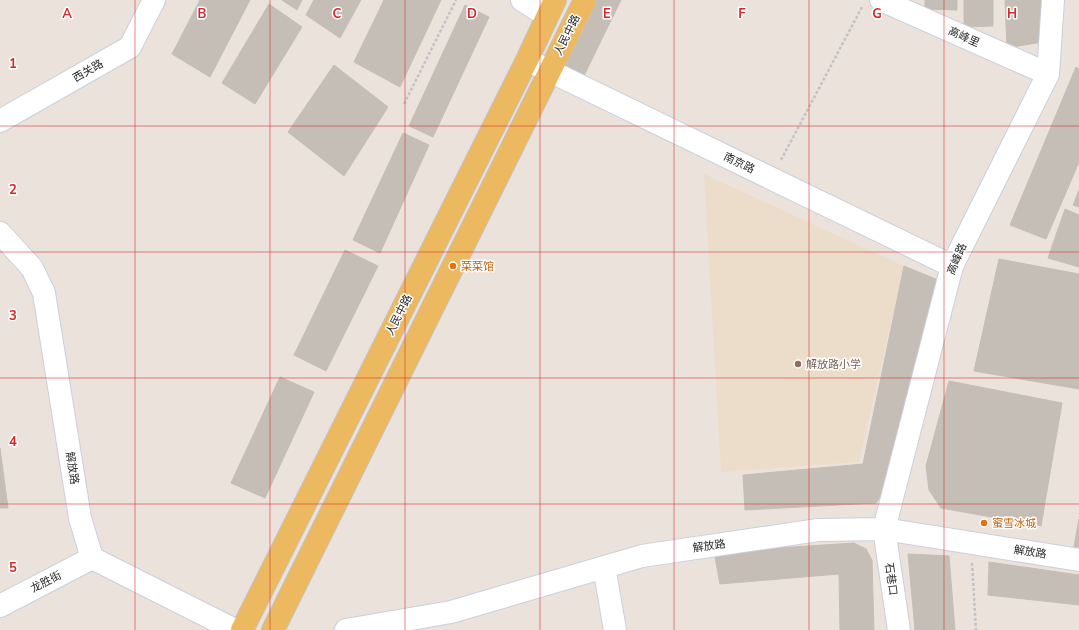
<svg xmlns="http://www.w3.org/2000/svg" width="1079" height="630" font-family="'Nunito Sans','Noto Sans SC',sans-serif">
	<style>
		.education { fill: #ecddcb }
		.building { fill: #c4beb7; stroke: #c6beb5 }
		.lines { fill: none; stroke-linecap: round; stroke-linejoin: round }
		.minor-casing { stroke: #cacfdb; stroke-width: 24 }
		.major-casing { stroke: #c3c3c3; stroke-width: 24 }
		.path { stroke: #c3c3c3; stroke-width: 2.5; stroke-dasharray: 3 2; stroke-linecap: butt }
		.minor { stroke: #fff; stroke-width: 22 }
		.major { stroke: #ecb960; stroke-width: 22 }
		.grid { fill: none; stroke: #d62828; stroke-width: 1; stroke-opacity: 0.55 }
		.food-dot { fill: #e8710a; stroke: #fff; stroke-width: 1.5 }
		.education-dot { fill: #8d6e63; stroke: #fff; stroke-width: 1.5 }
		.labels { text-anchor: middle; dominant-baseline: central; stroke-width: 3; stroke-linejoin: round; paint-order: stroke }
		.street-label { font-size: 11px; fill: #292929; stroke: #fff }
		.food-label { font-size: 11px; fill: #c56008; stroke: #fff; text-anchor: start }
		.education-label { font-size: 11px; fill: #785e54; stroke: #fff; text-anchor: start }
		.grid-label { font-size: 13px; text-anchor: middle; font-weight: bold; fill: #d62828; stroke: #fff; stroke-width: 3; stroke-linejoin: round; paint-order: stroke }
	</style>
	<rect width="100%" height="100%" fill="#ebe2dc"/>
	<path class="education" d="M704,174L904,266L859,462L721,472Z"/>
	<path class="building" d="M200,0H250L210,77L172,54Z
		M282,0H302L297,10Z
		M314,0H361L340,38L306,15Z
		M384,0H441L400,87L354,62Z
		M595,0H621L575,94L554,84Z
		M925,0H957V10L925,9Z
		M964,0H993V26L964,27Z
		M1005,0H1045L1048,41L1007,48Z
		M269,4L302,27L255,104L222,83Z
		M465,5L489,17L433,137L409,126Z
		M334,65L388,107L344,176L288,132Z
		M1076,67L1079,69V162L1046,239L1010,225Z
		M403,133L429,145L380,253L353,240Z
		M1079,190V207L1073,205Z
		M1065,209L1079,215V267L1048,258Z
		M345,250L378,266L326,371L294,355Z
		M999,259L1079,274V389L974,371Z
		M904,266L938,280L886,488L876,503L745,510L743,475L863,464Z
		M280,377L314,392L265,498L231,483Z
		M949,381L1062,403L1041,526L941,508L929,490L926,466Z
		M0,448L8,508H0Z
		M1079,519V552H1073Z
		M854,543L866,549L872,560L874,630H840L839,574L720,584L714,552Z
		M908,554L949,556L955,630H915Z
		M989,562L1079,575V605L988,595Z"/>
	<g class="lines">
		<g class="minor-casing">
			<path id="minor" d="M522,0L547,16
				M881,0L1048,74
				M527,60L952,266
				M0,121L130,47L154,0
				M0,233L32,268L44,293L80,518L92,558L235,630
				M604,567L615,630
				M0,606L92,558
				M346,630L451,612L642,556L818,530L884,529L1079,560
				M899,630L884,529L952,266L1048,74L1053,0"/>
		</g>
		<g class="major-casing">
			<path id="major" d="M242,630L527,60L555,0
				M273,630L585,0"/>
		</g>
		<path class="path" d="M404,104L456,0
			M781,160L862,7
			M972,563L976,630"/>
		<use href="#minor" class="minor"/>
		<use href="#major" class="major"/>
	</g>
	<path class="grid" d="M135,0V630M270,0V630M405,0V630M540,0V630M674,0V630M809,0V630M944,0V630M0,126H1079M0,252H1079M0,378H1079M0,504H1079"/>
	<g class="food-dot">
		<circle cx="453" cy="266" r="4"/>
		<circle cx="984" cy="523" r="4"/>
	</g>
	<circle class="education-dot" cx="798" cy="364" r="4"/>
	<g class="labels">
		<g class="street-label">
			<text transform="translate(567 35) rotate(-64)">人民中路</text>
			<text transform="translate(964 37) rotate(24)">高峰里</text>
			<text transform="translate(88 71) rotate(-30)">西关路</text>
			<text transform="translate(739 163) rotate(26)">南京路</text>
			<text transform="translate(957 259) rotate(-67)">高峰路</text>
			<text transform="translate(399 315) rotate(-63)">人民中路</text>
			<text transform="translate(72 468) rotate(81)">解放路</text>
			<text transform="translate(709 546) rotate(-8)">解放路</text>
			<text transform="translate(1030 552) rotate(9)">解放路</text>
			<text transform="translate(891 579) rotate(82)">石巷口</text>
			<text transform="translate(46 582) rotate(-27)">龙胜街</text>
		</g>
		<g class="food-label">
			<text x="461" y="266">菜菜馆</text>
			<text x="992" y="523">蜜雪冰城</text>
		</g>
		<g class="education-label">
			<text x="806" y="364">解放路小学</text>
		</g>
	</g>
	<g class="grid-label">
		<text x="67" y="18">A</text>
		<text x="202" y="18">B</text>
		<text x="337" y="18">C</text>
		<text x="472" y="18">D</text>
		<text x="607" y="18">E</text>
		<text x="742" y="18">F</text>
		<text x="877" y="18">G</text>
		<text x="1012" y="18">H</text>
		<text x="13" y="68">1</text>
		<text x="13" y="194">2</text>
		<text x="13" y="320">3</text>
		<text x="13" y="446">4</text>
		<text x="13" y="572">5</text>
	</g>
</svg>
